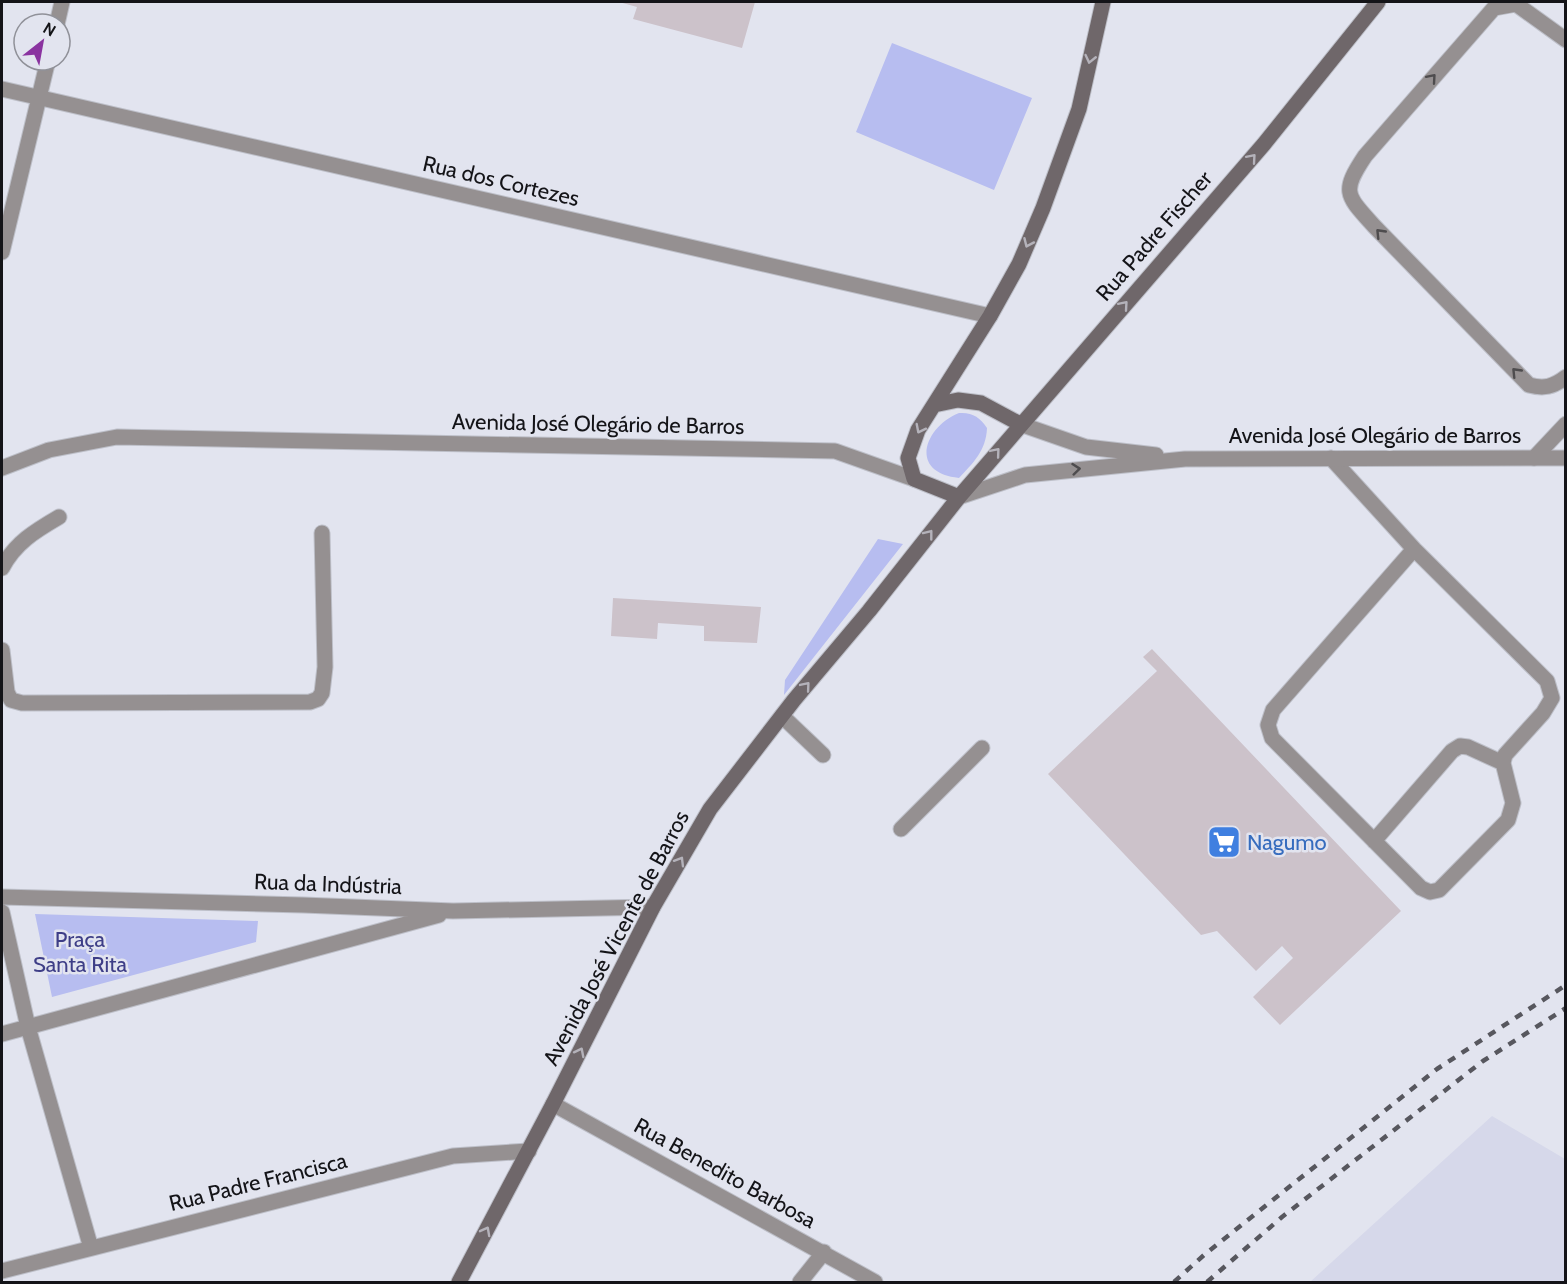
<svg xmlns="http://www.w3.org/2000/svg" width="1567" height="1284" font-family="Cabin,sans-serif">
	<style>
		.built { fill: #d6d8ea }
		.green { fill: #b7bdf0 }
		.building { fill: #ccc2ca }
		.lines { fill: none; stroke-linecap: round; stroke-linejoin: round }
		.service-casing { stroke: #bdbfc8; stroke-width: 17 }
		.minor-casing { stroke: #bdbfc8; stroke-width: 17 }
		.tertiary-casing { stroke: #bdbfc8; stroke-width: 17 }
		.secondary-casing { stroke: #bdbfc8; stroke-width: 17 }
		.service { stroke: #959091; stroke-width: 15 }
		.minor { stroke: #959091; stroke-width: 15 }
		.tertiary { stroke: #959091; stroke-width: 15 }
		.secondary { stroke: #6f676a; stroke-width: 15 }
		.rail { stroke: #57575e; stroke-width: 4.5; stroke-dasharray: 8 8; stroke-linecap: butt }
		.oneway { stroke: #b4b2ba }
		.oneway2 { stroke: #4e4c4e }
		.labels { text-anchor: middle; dominant-baseline: central; stroke-width: 5; stroke-linejoin: round; paint-order: stroke }
		.street-label { font-size: 22px; fill: #141418; stroke: #e2e4ef }
		.shop-label { font-size: 22px; fill: #366cbe; stroke: #e2e4ef; text-anchor: start }
		.park-label { font-size: 22px; fill: #3e3e87; stroke: #e2e4ef }
	</style>
	<rect width="100%" height="100%" fill="#e2e4ef"/>
	<path class="built" d="M1492,1116L1565,1159V1282H1310Z"/>
	<path class="green" d="M892,43L1032,98L994,190L856,132Z
		M959,413C972,412 980,417 987,428C986,451 973,463 959,478C908,473 924,427 959,413Z
		M878,539L903,544L784,695L785,680Z
		M35,914L258,921L256,942L52,997Z"/>
	<path class="building" d="M619,2H755L742,48L633,19L637,7Z
		M613,598L761,607L757,643L704,641V626L658,623L657,639L611,636Z
		M1152,649L1401,911L1280,1025L1253,997L1293,958L1282,946L1256,971L1217,931L1201,935L1048,774L1157,671L1143,657Z"/>
	<g class="lines">
		<g class="service-casing">
			<path id="service" d="M1566,40L1516,4L1494,8L1365,156C1341,192 1346,195 1374,226L1529,385C1544,389 1553,387 1566,377
				M1331,458L1414,549L1547,681L1552,698L1543,713L1505,755L1503,763L1513,803L1508,820L1439,890L1430,892L1421,888L1272,738L1268,725L1273,710L1414,549
				M1534,458L1566,424
				M782,716L823,755
				M901,829L982,748
				M1374,841L1452,751L1460,746L1468,747L1503,763"/>
		</g>
		<g class="minor-casing">
			<path id="minor" d="M57,24L62,2
				M2,89L990,316
				M2,252L48,60
				M2,568C15,543 35,531 59,517
				M2,650L7,692L11,700L22,703L310,702L318,699L322,693L325,667L322,533
				M2,897L303,905L453,911L653,907
				M2,912L28,1027L91,1248
				M2,1034L439,915
				M553,1104L875,1282
				M2,1271L453,1156L529,1151
				M800,1282L824,1252"/>
		</g>
		<g class="tertiary-casing">
			<path id="tertiary" d="M1020,424L1086,447L1156,455
				M2,468L49,450L117,437L835,451L914,479
				M959,497L1025,475L1185,459L1566,458"/>
		</g>
		<g class="secondary-casing">
			<path id="secondary" d="M934,405L958,400L981,403L1020,424
				M959,497L914,479L908,458L918,430L990,316L1019,264L1043,208L1079,109L1103,2
				M459,1282L553,1104L653,907L710,809L794,700L869,611L959,497L1264,144L1378,2"/>
		</g>
		<use href="#service" class="service"/>
		<use href="#minor" class="minor"/>
		<use href="#tertiary" class="tertiary"/>
		<use href="#secondary" class="secondary"/>
		<path class="rail" d="M1174,1282L1204,1255L1437,1069L1566,985
			M1207,1282L1282,1217L1483,1061L1566,1008"/>
	</g>
	<defs><path id="oneway-chevron" d="M-2-3.5L2.5 0L-2 3.5" fill="none" stroke-width="1.6" stroke-linecap="round" stroke-linejoin="round" transform="scale(1.5)"/></defs>
	<g class="oneway">
		<use href="#oneway-chevron" transform="translate(1090 59) rotate(103)"/>
		<use href="#oneway-chevron" transform="translate(1252 158) rotate(-49)"/>
		<use href="#oneway-chevron" transform="translate(1028 243) rotate(114)"/>
		<use href="#oneway-chevron" transform="translate(1124 305) rotate(-49)"/>
		<use href="#oneway-chevron" transform="translate(920 429) rotate(117)"/>
		<use href="#oneway-chevron" transform="translate(996 452) rotate(-50)"/>
		<use href="#oneway-chevron" transform="translate(929 534) rotate(-52)"/>
		<use href="#oneway-chevron" transform="translate(806 686) rotate(-50)"/>
		<use href="#oneway-chevron" transform="translate(680 861) rotate(-59)"/>
		<use href="#oneway-chevron" transform="translate(580 1052) rotate(-63)"/>
		<use href="#oneway-chevron" transform="translate(486 1231) rotate(-62)"/>
	</g>
	<g class="oneway2">
		<use href="#oneway-chevron" transform="translate(1432 78) rotate(-49)"/>
		<use href="#oneway-chevron" transform="translate(1380 233) rotate(-134)"/>
		<use href="#oneway-chevron" transform="translate(1516 372) rotate(-134)"/>
		<use href="#oneway-chevron" transform="translate(1076 469) rotate(-6)"/>
	</g>
	<defs>
		<g id="supermarket-square" transform="scale(1.725)"><rect x="-9" y="-9" width="18" height="18" rx="4" fill="#3f7fe0" stroke="#e2e4ef"/><path d="M-6-5.5h2.5l.6 2H6L4.5 2H-2.5L-4.4-4H-6ZM-1.5 3.2a1.3 1.3 0 1 0 .1 0ZM3 3.2a1.3 1.3 0 1 0 .1 0Z" fill="#fff"/></g>
	</defs>
	<g fill-rule="evenodd">
		<use href="#supermarket-square" x="1224" y="842"/>
	</g>
	<g class="labels">
		<g class="street-label">
			<text transform="translate(501 181) rotate(13)">Rua dos Cortezes</text>
			<text transform="translate(1154 236) rotate(-49)">Rua Padre Fischer</text>
			<text transform="translate(598 424) rotate(1)">Avenida José Olegário de Barros</text>
			<text x="1375" y="435">Avenida José Olegário de Barros</text>
			<text transform="translate(328 884) rotate(2)">Rua da Indústria</text>
			<text transform="translate(616 938) rotate(-62)">Avenida José Vicente de Barros</text>
			<text transform="translate(725 1173) rotate(29)">Rua Benedito Barbosa</text>
			<text transform="translate(258 1182) rotate(-14)">Rua Padre Francisca</text>
		</g>
		<g class="shop-label">
			<text x="1247" y="842">Nagumo</text>
		</g>
		<g class="park-label">
			<text x="80" y="939">Praça<tspan x="80" dy="25">Santa Rita</tspan></text>
		</g>
	</g>
	<rect width="1567" height="1284" fill="none" stroke="#141418" stroke-width="6"/>
	<g transform="translate(42 42) rotate(31)"><circle r="28" fill="#e2e4ef" stroke="#909199" stroke-width="1.5"/>
	<path d="M0-4.5L10 22L0 15L-10 22Z" fill="#8a33a0"/>
	<text y="-9" font-size="16" font-weight="bold" text-anchor="middle" fill="#141418">N</text>
	</g>
</svg>
